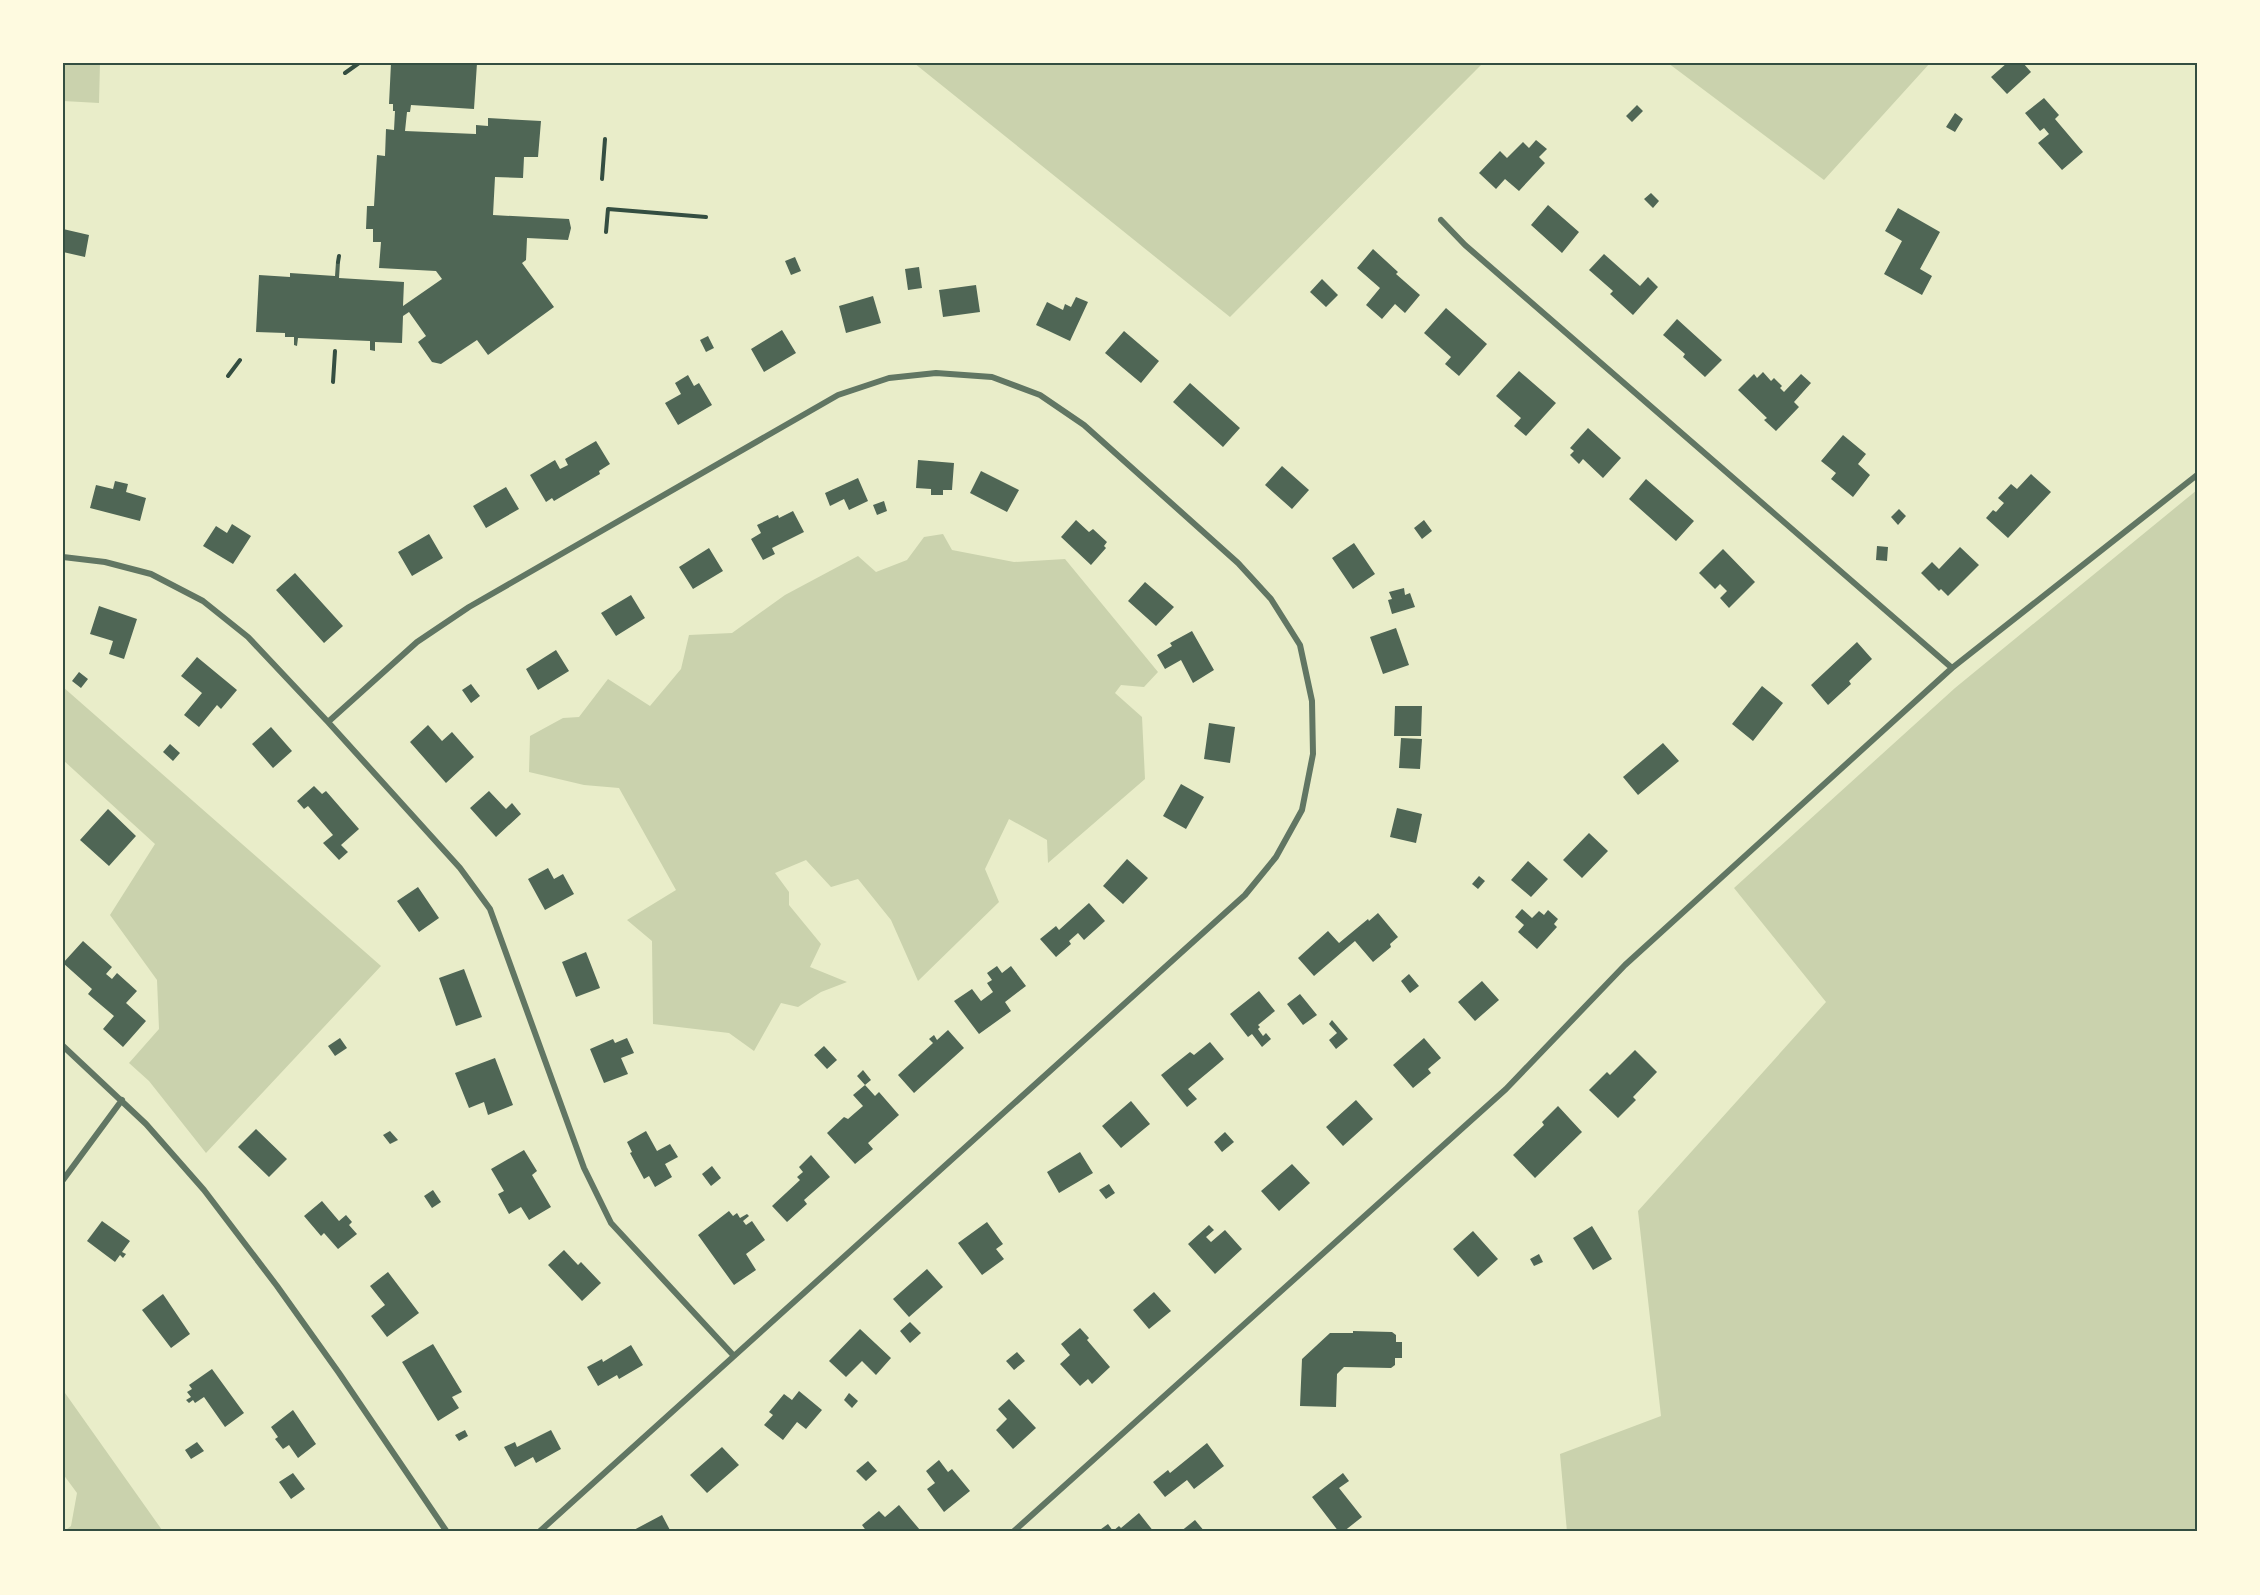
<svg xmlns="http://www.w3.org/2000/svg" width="2260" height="1595" font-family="'Crimson Pro',serif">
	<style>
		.green { fill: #cad2ad }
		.building { fill: #4f6655 }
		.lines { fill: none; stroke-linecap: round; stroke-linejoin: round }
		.path { stroke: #344e41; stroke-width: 4 }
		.minor { stroke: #617663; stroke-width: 6 }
		.neatline { fill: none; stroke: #344e41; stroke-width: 2 }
	</style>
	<rect width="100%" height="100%" fill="#e9edc9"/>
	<path class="green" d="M63,63H100L99,103L63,101Z
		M914,63H1483L1230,317Z
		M1668,63H1930L1824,180Z
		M2197,490V1532H1567L1560,1454L1661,1416L1638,1211L1826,1002L1734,888L1955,688Z
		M943,534L952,550L1014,562L1065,559L1158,672L1144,687L1121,685L1115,693L1142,717L1145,779L1048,863L1047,840L1009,819L985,869L999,902L918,981L891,920L858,879L831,887L806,860L775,873L789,892V905L821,944L810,967L847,982L821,992L798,1007L781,1003L754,1051L729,1033L653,1024L652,941L627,920L676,890L619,788L584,785L529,772L530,736L563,718L579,717L608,679L650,706L681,669L689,635L732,633L785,595L858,556L876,572L907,560L924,537Z
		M63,687L381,966L206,1153L149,1081L129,1063L159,1029L157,980L110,915L155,844L63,760Z
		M63,1391L65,1393L162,1530L159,1532H63L71,1526L77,1493L63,1474Z"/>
	<path class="building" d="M391,63H477L474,109L411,105L410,112H407L405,131L476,134V125L488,126V118L541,121L538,157H524L523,178L495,177L493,215L569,219L571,228L568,240L527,238L526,260L522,263L554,307L488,355L477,340L441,364L432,362L418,342L426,336L409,312L403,316L402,343L375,342V351L370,350V341L298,338L297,346L294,345V337H285V333L256,332L259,275L290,277V273L335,276L336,262H340L339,278L404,282L403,306L442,279L436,271L379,268L381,242H373V229H366L367,206H374L377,155L385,156L386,129L394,130L395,111H393V104H389Z
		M2007,63H2023L2031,72L2007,94L1991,77Z
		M2044,98L2059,115L2055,119L2083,152L2062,170L2038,143L2049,134L2044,128L2040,131L2025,113Z
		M1637,105L1643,111L1632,122L1626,116Z
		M1955,113L1963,119L1955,132L1946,127Z
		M1536,140L1547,149L1539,157L1545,163L1519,191L1505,179L1496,189L1479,173L1500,151L1507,158L1523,142L1529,148Z
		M1651,193L1659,201L1653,208L1644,199Z
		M1548,205L1579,232L1562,253L1531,225Z
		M1898,208L1940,232L1920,269L1932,276L1922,295L1884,274L1902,241L1885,231Z
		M63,229L89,235L85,257L63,252Z
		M1373,249L1398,272L1396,274L1420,295L1405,313L1395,304L1382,319L1366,305L1380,288L1357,268Z
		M1604,254L1640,286L1648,277L1658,287L1633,315L1610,294L1613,291L1589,270Z
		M795,257L801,271L791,275L785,261Z
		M919,267L922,288L908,290L905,269Z
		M1322,279L1338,295L1326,307L1310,292Z
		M976,285L980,312L943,317L939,290Z
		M873,296L881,323L846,333L839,306Z
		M1076,297L1088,302L1070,341L1036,325L1047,302L1063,310L1065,304L1071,307Z
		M1446,308L1487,344L1459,376L1445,364L1451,357L1424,333Z
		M1677,319L1722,360L1705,377L1683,357L1685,354L1663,335Z
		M782,330L796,353L764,372L751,349Z
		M1124,331L1159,361L1141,383L1105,353Z
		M708,336L714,348L706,352L700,340Z
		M1519,371L1556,403L1526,436L1514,426L1521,418L1496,396Z
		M1763,372L1771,381L1774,378L1782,386L1780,388L1784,392L1801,374L1811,383L1794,402L1799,407L1776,431L1764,420L1767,418L1738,390L1754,374L1757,378Z
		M688,375L694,386L699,383L712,405L678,425L665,403L681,394L675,383Z
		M1190,383L1240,428L1223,447L1173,402Z
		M1588,428L1621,458L1603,478L1583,459L1579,464L1570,455L1574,451L1570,448Z
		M1843,435L1866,454L1858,464L1870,475L1853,497L1831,479L1836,473L1821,461Z
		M596,441L610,464L599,471L600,474L554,501L552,498L546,502L530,475L555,460L560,469L568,465L565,459Z
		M918,460L954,463L952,490H943V495H931V489L916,488Z
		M1282,466L1309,490L1292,509L1265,485Z
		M981,471L1019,490L1007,512L970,493Z
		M2031,474L2051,492L2008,538L1986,518L1993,510L1996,512L2004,503L1998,498L2011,484L2017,489Z
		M858,478L868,501L849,510L844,499L830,506L825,493Z
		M1646,479L1694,521L1676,541L1629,499Z
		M115,481L128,484L126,492L146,498L140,521L90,508L96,485L113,489Z
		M506,487L519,509L486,528L473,506Z
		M884,501L887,511L877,515L873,505Z
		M1899,509L1906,516L1898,525L1891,517Z
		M793,511L804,532L772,548L775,554L763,560L751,539L761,533L757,525L778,515L779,518Z
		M1076,520L1089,532L1093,529L1107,542L1104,546L1106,548L1091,565L1061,537Z
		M1424,520L1432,531L1422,539L1414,528Z
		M232,524L251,536L233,564L203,546L216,526L227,533Z
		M429,534L443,558L412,576L398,552Z
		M1354,543L1375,574L1353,589L1332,558Z
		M1877,546L1888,547L1887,561L1876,560Z
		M1960,547L1979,565L1948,596L1941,589L1939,591L1921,573L1932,562L1939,569Z
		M709,548L723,571L693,589L679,567Z
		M1723,549L1755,582L1729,608L1720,598L1727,591L1720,584L1715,589L1699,573Z
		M295,573L343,626L324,643L276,590Z
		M1145,582L1174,607L1156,626L1128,601Z
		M1404,588L1405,595L1410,593L1415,607L1392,614L1388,600L1392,599L1389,592Z
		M631,595L645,618L616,636L601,613Z
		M99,606L137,619L124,659L109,654L113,641L90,634Z
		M1396,628L1409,665L1383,674L1370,637Z
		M1192,631L1214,670L1193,683L1181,660L1165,669L1157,655L1172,646L1170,643Z
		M1857,642L1872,659L1849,681L1851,684L1828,705L1811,685Z
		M556,650L569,671L538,690L526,669Z
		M197,657L237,690L221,709L217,705L199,727L184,715L202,693L181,676Z
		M79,672L88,679L81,688L72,681Z
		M471,684L480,696L471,703L462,690Z
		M1762,686L1783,703L1753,741L1732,724Z
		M1395,706H1422L1421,736H1394Z
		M1209,723L1235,727L1230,763L1204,759Z
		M428,725L442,741L452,732L474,757L446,783L410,742Z
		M271,727L292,751L273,768L252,744Z
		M1401,738L1422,739L1420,769L1399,768Z
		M1663,743L1679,761L1638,795L1623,777Z
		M170,744L180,753L173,761L163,752Z
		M1181,784L1204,797L1186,829L1163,816Z
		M314,786L322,794L326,791L359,829L341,845L348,852L339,860L323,843L333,835L308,806L304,809L297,801Z
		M489,791L506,809L512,803L521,814L496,837L470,808Z
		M1397,808L1422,814L1416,843L1390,837Z
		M108,809L136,836L109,866L80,840Z
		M1589,833L1608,851L1582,878L1563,860Z
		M1127,859L1148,878L1123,904L1103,886Z
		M1528,861L1548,879L1531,897L1511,880Z
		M548,868L554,879L563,874L574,894L545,910L528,879Z
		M1479,876L1485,881L1478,889L1472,884Z
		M418,887L439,918L419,932L397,901Z
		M1089,903L1105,921L1084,940L1078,933L1069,941L1071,944L1056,957L1040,939L1056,926L1059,930Z
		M1522,909L1532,918L1539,911L1544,915L1548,910L1558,919L1554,924L1557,927L1537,949L1518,932L1524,925L1515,917Z
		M1378,913L1398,937L1390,944L1391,947L1373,962L1355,941L1314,976L1298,958L1328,931L1339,943L1368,919L1369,921Z
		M83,941L112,967L106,974L112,979L117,973L137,991L126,1003L146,1021L123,1047L103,1029L114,1016L88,994L92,989L63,963Z
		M586,952L600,988L576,997L562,962Z
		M997,966L1002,973L1011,966L1026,986L1005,1002L1011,1011L979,1034L954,1001L972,989L981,1001L993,992L987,983L992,980L987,973Z
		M464,969L482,1017L456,1026L439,978Z
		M1409,974L1419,986L1410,993L1401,981Z
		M1482,981L1499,1000L1475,1021L1458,1002Z
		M1259,991L1275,1011L1258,1025L1260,1027L1258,1029L1263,1036L1266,1033L1271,1039L1262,1047L1252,1034L1248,1037L1230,1014Z
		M1300,994L1317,1015L1303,1025L1287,1004Z
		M1332,1020L1348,1039L1336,1049L1329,1040L1337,1033L1329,1024Z
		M948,1030L964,1048L914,1093L898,1075L933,1043L929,1039L934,1035L937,1040Z
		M340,1038L347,1048L335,1056L328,1046Z
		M627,1038L634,1053L621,1058L628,1074L604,1083L590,1049L613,1039L615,1043Z
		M1424,1038L1441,1058L1428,1069L1431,1073L1413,1088L1393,1065Z
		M1210,1042L1224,1059L1188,1089L1197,1099L1187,1107L1161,1075L1190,1052L1194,1055Z
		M824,1046L837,1060L827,1069L814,1055Z
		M1635,1050L1657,1072L1633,1097L1636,1100L1618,1118L1589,1090L1607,1072L1610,1075Z
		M495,1058L513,1105L488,1115L484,1102L469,1108L455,1073Z
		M863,1070L871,1080L865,1085L857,1076Z
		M865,1085L875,1096L879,1092L899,1115L868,1143L873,1149L855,1164L827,1133L844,1117L848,1119L863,1106L853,1095Z
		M1356,1100L1373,1119L1343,1146L1326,1127Z
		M1131,1101L1150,1124L1121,1148L1102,1126Z
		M1558,1106L1582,1132L1535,1178L1513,1155L1544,1125L1542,1122Z
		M256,1129L287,1159L269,1177L238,1147Z
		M390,1131L398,1140L390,1144L383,1135Z
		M646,1131L657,1151L670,1144L678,1157L665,1164L672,1177L655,1187L649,1176L644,1179L630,1153L632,1152L627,1142Z
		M1225,1132L1234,1142L1222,1152L1214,1142Z
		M524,1150L537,1171L532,1175L551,1207L529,1220L521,1207L509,1214L498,1194L504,1191L491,1169Z
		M1080,1152L1093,1173L1059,1193L1047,1172Z
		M811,1155L830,1177L804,1200L807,1204L787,1222L772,1206L800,1180L797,1177L803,1172L799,1167Z
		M1292,1164L1310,1183L1279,1211L1261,1191Z
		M712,1166L721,1178L711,1186L702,1174Z
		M1109,1184L1115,1193L1106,1199L1099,1190Z
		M433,1190L441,1202L432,1208L424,1196Z
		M322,1201L339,1221L346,1215L352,1222L349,1225L357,1234L338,1249L324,1233L321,1236L304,1216Z
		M729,1211L733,1216L737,1213L740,1218L747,1214L749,1216L743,1221L746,1225L752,1221L765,1240L746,1254L756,1270L734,1285L698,1235Z
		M102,1221L130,1241L122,1252L126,1254L123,1258L120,1255L115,1262L87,1241Z
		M987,1222L1003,1244L996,1249L1004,1259L982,1275L958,1243Z
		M1209,1225L1214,1230L1206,1237L1211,1242L1225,1230L1242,1249L1215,1274L1188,1244Z
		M1592,1226L1612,1259L1593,1270L1573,1238Z
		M1473,1231L1498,1259L1478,1277L1453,1249Z
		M564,1250L578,1265L581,1262L601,1283L582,1301L548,1265Z
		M1539,1254L1543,1262L1534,1266L1530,1259Z
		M927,1269L943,1287L909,1317L893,1299Z
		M388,1272L419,1313L387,1337L371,1316L385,1305L370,1286Z
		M1154,1292L1171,1311L1149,1329L1133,1310Z
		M163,1294L190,1334L171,1348L142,1310Z
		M910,1322L921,1333L910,1343L900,1331Z
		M1080,1328L1089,1338L1087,1340L1110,1367L1092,1384L1088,1379L1080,1386L1060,1364L1070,1355L1061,1344Z
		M860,1329L891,1358L876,1375L862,1361L846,1377L829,1361Z
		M1353,1331L1392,1332L1396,1335V1342H1402V1358H1395V1365L1391,1368L1344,1367L1337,1374L1336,1407L1300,1406L1302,1359L1330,1333H1353Z
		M433,1344L462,1392L452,1397L459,1408L438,1421L402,1362Z
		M631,1345L643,1365L619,1379L617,1375L598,1386L587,1367L602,1359L603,1362Z
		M1017,1352L1025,1361L1014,1370L1006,1361Z
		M212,1369L244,1413L225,1427L204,1397L195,1403L193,1400L189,1403L186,1400L191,1397L187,1392L192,1389L189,1385Z
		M799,1391L822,1410L806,1429L797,1422L783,1440L764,1425L773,1415L769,1412L784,1394L792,1400Z
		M849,1393L858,1401L852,1408L844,1400Z
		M1009,1399L1036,1428L1013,1449L996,1430L1007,1419L998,1409Z
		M293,1410L316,1444L298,1458L289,1445L283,1449L275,1439L278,1437L271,1427Z
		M465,1430L468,1436L459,1441L455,1435Z
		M551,1430L561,1449L536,1463L533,1457L515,1467L504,1447L515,1442L517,1447Z
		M197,1442L204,1451L191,1459L185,1450Z
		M1207,1443L1224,1466L1194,1489L1187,1480L1165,1497L1153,1482L1168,1470L1170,1473Z
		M722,1447L739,1465L707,1493L690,1475Z
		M939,1460L948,1472L952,1469L970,1491L944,1512L927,1489L935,1483L926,1471Z
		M868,1461L877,1471L866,1481L856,1471Z
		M293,1473L305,1489L291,1499L279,1482Z
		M1343,1473L1349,1481L1339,1488L1362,1517L1343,1532H1339L1312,1497Z
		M899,1505L920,1530L918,1532H867L862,1525L879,1511L885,1517Z
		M1139,1513L1154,1532H1097L1108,1524L1113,1531L1119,1526L1121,1528Z
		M662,1515L671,1532H630Z
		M1195,1520L1205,1532H1180Z"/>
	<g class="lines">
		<path class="path" d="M345,73L359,63
			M602,179L605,139
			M606,232L608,209L706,217
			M338,262L339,256
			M228,376L240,360
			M333,382L335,351"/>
		<path class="minor" d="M1441,220L1465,245L1952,668
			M63,557L105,562L151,574L203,601L248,637L328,722L460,868L490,909L584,1168L611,1223L734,1356
			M328,722L417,642L469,607L838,395L889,378L936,373L992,377L1040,395L1084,425L1238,563L1271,599L1300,645L1312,701L1313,754L1302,810L1276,857L1245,895L539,1532
			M63,1046L146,1124L204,1190L277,1286L339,1373L447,1532
			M63,1180L122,1100
			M1013,1532L1506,1089L1625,965L1952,668L2197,475"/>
	</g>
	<rect width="2260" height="1595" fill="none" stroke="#fefae0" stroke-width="129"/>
	<rect x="64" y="64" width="2132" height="1466" class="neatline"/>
</svg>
